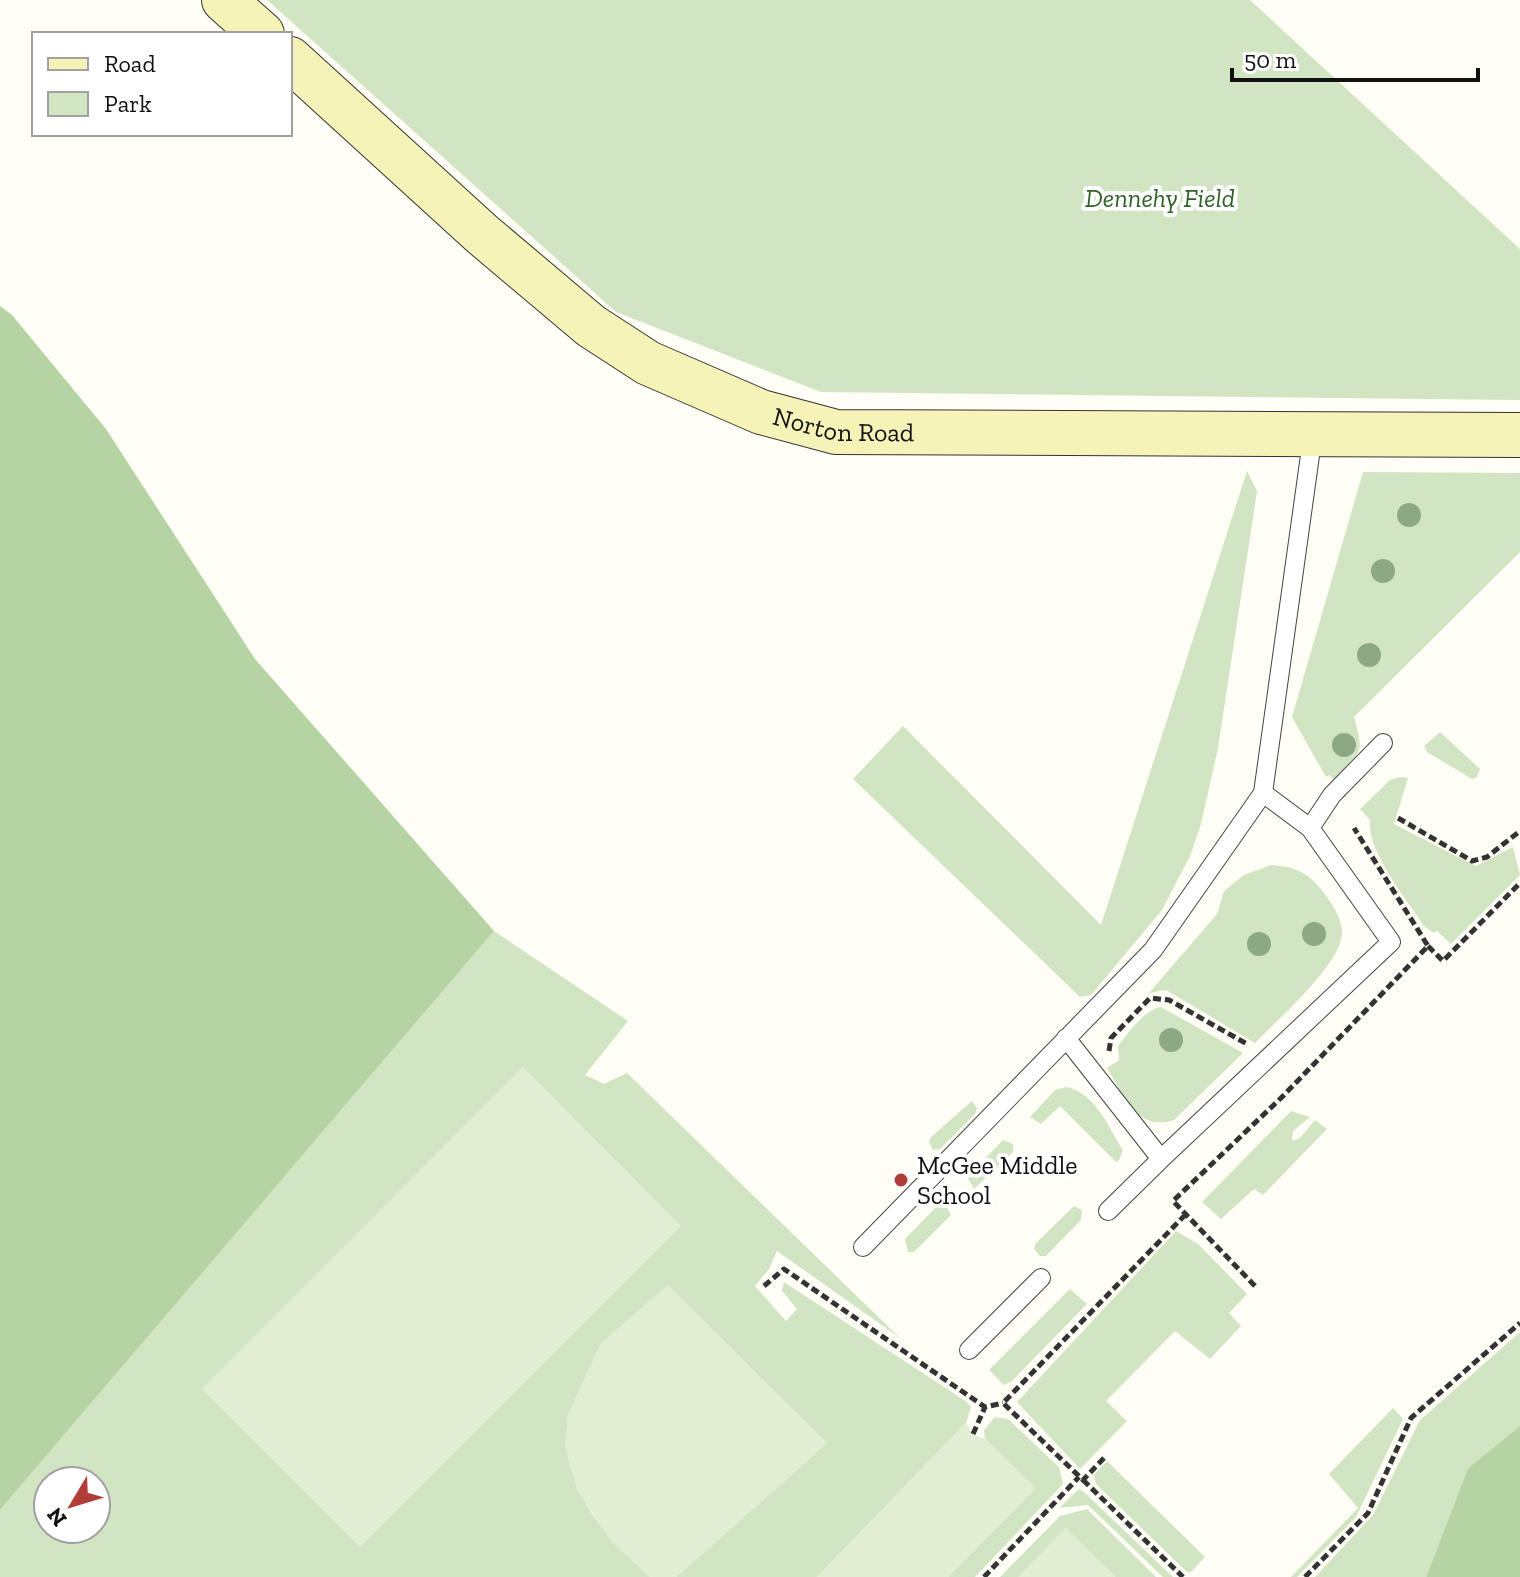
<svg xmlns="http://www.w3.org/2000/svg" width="1520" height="1577" font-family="'Zilla Slab',serif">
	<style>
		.green { fill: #d2e5c2; fill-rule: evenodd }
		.forest { fill: #b6d4a3 }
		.pitch { fill: #e2eed3 }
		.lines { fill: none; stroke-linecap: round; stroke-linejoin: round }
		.service-casing { stroke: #444; stroke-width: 20 }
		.secondary-casing { stroke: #333; stroke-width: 46 }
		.path { stroke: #333; stroke-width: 5; stroke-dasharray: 8 4; stroke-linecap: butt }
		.service { stroke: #fff; stroke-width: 18 }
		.secondary { stroke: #f6f3b9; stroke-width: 44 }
		.tree { fill: #8da885 }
		.poi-dot { fill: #b13c39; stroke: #fff; stroke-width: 3 }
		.labels { text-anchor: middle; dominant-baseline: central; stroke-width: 8; stroke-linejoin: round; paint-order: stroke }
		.park-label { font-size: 26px; font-style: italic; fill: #306228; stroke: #fff }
		.street-label { font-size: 26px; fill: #111; stroke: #fff }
		.poi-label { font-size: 26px; fill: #111; stroke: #fff; text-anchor: start }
	</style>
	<rect width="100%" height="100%" fill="#fefdf6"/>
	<path class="green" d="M267,0H1250L1520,249V400L821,392L616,312Z
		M1247,471L1257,491L1218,748L1201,824L1190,856L1162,910L1091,995L1080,997L853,779L903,726L1101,925Z
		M1363,472L1520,473V552L1354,717C1365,757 1361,748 1334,780L1329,775L1326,777L1292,717Z
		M1440,732L1480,769L1477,777L1472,779L1427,752L1424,746Z
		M1400,777L1408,778L1394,824L1476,866L1513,847L1520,875L1451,944L1437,931L1434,933L1424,926C1407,900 1366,850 1370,820L1360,809L1390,780Z
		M1271,865C1299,867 1310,874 1327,897C1334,907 1341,918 1342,931C1344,962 1277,1020 1255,1043L1166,990L1149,993L1217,914L1224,891L1244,875Z
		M494,931L628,1021L585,1075L604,1084L627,1073L900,1338L777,1251L769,1269L755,1286L786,1321L797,1309L782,1291L784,1282L967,1402L971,1407L966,1423L817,1577H676L827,1443L568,1414C562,1489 598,1529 650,1577H0V1510ZM48,1481H96V1529H48Z
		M1161,1007L1243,1053L1174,1120C1136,1132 1124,1095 1107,1068L1119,1060L1118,1046C1128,1033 1145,1009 1161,1007Z
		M1066,1087C1095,1092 1108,1127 1123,1150L1119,1160L1116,1162L1060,1106L1041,1124L1030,1117L1055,1090Z
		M972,1101L977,1108L975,1114L940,1149L933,1150L929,1142L931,1137Z
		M1291,1111L1310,1117L1293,1131L1292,1141L1300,1138L1315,1120L1327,1129L1263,1195L1254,1189L1221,1219L1202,1202Z
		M1003,1140L1013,1144V1152L974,1189L967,1177Z
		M945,1204L951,1215L914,1252H908L905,1239L937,1206Z
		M1074,1206L1082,1210L1081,1220L1046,1256H1040L1034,1249L1036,1243Z
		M1176,1231L1198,1244L1247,1294L1229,1313L1241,1326L1210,1359L1175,1331L1106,1401L1127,1421L1080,1469L1017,1402Z
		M1070,1289L1087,1304L1011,1382L1004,1385L989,1370Z
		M1520,1332V1426L1468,1468L1426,1577H1315L1373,1515L1420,1420Z
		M1393,1408L1403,1419L1356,1517L1297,1577H1291L1358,1508L1329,1474Z
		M995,1417L1008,1419L1059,1467L1063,1484L975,1577H948L1035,1488L985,1439L984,1430Z
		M1107,1461L1205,1557L1191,1572H1187L1096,1484L1094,1475Z
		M1079,1489L1084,1492L1173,1577H1163L1088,1505L1059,1508Z
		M1087,1509L1156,1577H1000L1060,1516Z"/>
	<path class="forest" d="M0,306L12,315L106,429L255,659L494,931L0,1510Z
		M1520,1426V1577H1426L1468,1468Z"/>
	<path class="pitch" d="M523,1067L681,1226L360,1547L202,1389Z
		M668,1285L827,1443L676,1577H650L611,1541L577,1490L565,1447L568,1414L601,1343Z
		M966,1423L973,1434L985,1439L1036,1488L948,1577H817Z
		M1065,1528H1066L1116,1577H1018Z"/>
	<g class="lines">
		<g class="service-casing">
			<path id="service" d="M1310,828L1332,795L1383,743
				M1066,1038L1161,1159L1108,1211
				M1161,1159L1391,942L1310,828L1263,793
				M863,1247L1153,950L1263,793L1313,434
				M969,1350L1041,1278"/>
		</g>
		<g class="secondary-casing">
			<g id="secondary">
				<path d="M224,0L262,34"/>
				<path id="s1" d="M290,59L482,234L591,326L648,363L761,412L836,432L1520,435"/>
			</g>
		</g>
		<path class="path" d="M1398,818L1472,861L1487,857L1520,831
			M1428,946L1443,961L1520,883
			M1109,1051L1111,1038L1150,998L1169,1000L1247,1044
			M764,1286L784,1269L985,1407L1003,1403
			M1255,1286L1173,1201L1281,1098L1428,946L1354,828
			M973,1434L985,1407
			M1104,1458L1083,1480L1003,1403L1186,1214
			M1083,1480L1183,1577
			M984,1577L1079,1477
			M1305,1577L1368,1513L1411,1418L1520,1323"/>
		<use href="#service" class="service"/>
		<use href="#secondary" class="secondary"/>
	</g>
	<g class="tree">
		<circle cx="1409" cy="515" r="12"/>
		<circle cx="1383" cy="571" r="12"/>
		<circle cx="1369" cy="655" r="12"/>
		<circle cx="1344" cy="745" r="12"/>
		<circle cx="1314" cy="934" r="12"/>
		<circle cx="1259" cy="944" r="12"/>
		<circle cx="1171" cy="1040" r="12"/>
	</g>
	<circle class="poi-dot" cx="901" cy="1180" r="8"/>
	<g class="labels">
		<g class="park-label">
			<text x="1160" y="198">Dennehy Field</text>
		</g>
		<g class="street-label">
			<text stroke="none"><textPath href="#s1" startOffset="678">Norton Road</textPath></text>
		</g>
		<g class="poi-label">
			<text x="917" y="1165">McGee Middle<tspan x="917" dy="30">School</tspan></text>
		</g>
	</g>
	<rect x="32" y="32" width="260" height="104" fill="#ffffff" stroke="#a0a0a0" stroke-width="2"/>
	<rect x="48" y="58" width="40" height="12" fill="#f6f3b9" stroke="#a0a0a0" stroke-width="2"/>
	<text x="104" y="72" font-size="24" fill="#111111">Road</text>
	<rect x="48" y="92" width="40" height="24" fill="#d2e5c2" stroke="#a0a0a0" stroke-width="2"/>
	<text x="104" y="112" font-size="24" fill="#111111">Park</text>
	<g transform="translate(72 1505) rotate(232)"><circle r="38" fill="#ffffff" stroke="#a0a0a0" stroke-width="2"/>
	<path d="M0-6L14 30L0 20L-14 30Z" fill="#b13c39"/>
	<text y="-12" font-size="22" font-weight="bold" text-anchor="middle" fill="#111111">N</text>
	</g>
	<path d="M1232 68v12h246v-12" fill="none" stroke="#111111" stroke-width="4"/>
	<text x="1244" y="68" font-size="24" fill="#111111" stroke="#ffffff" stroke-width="6" paint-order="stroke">50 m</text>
</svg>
